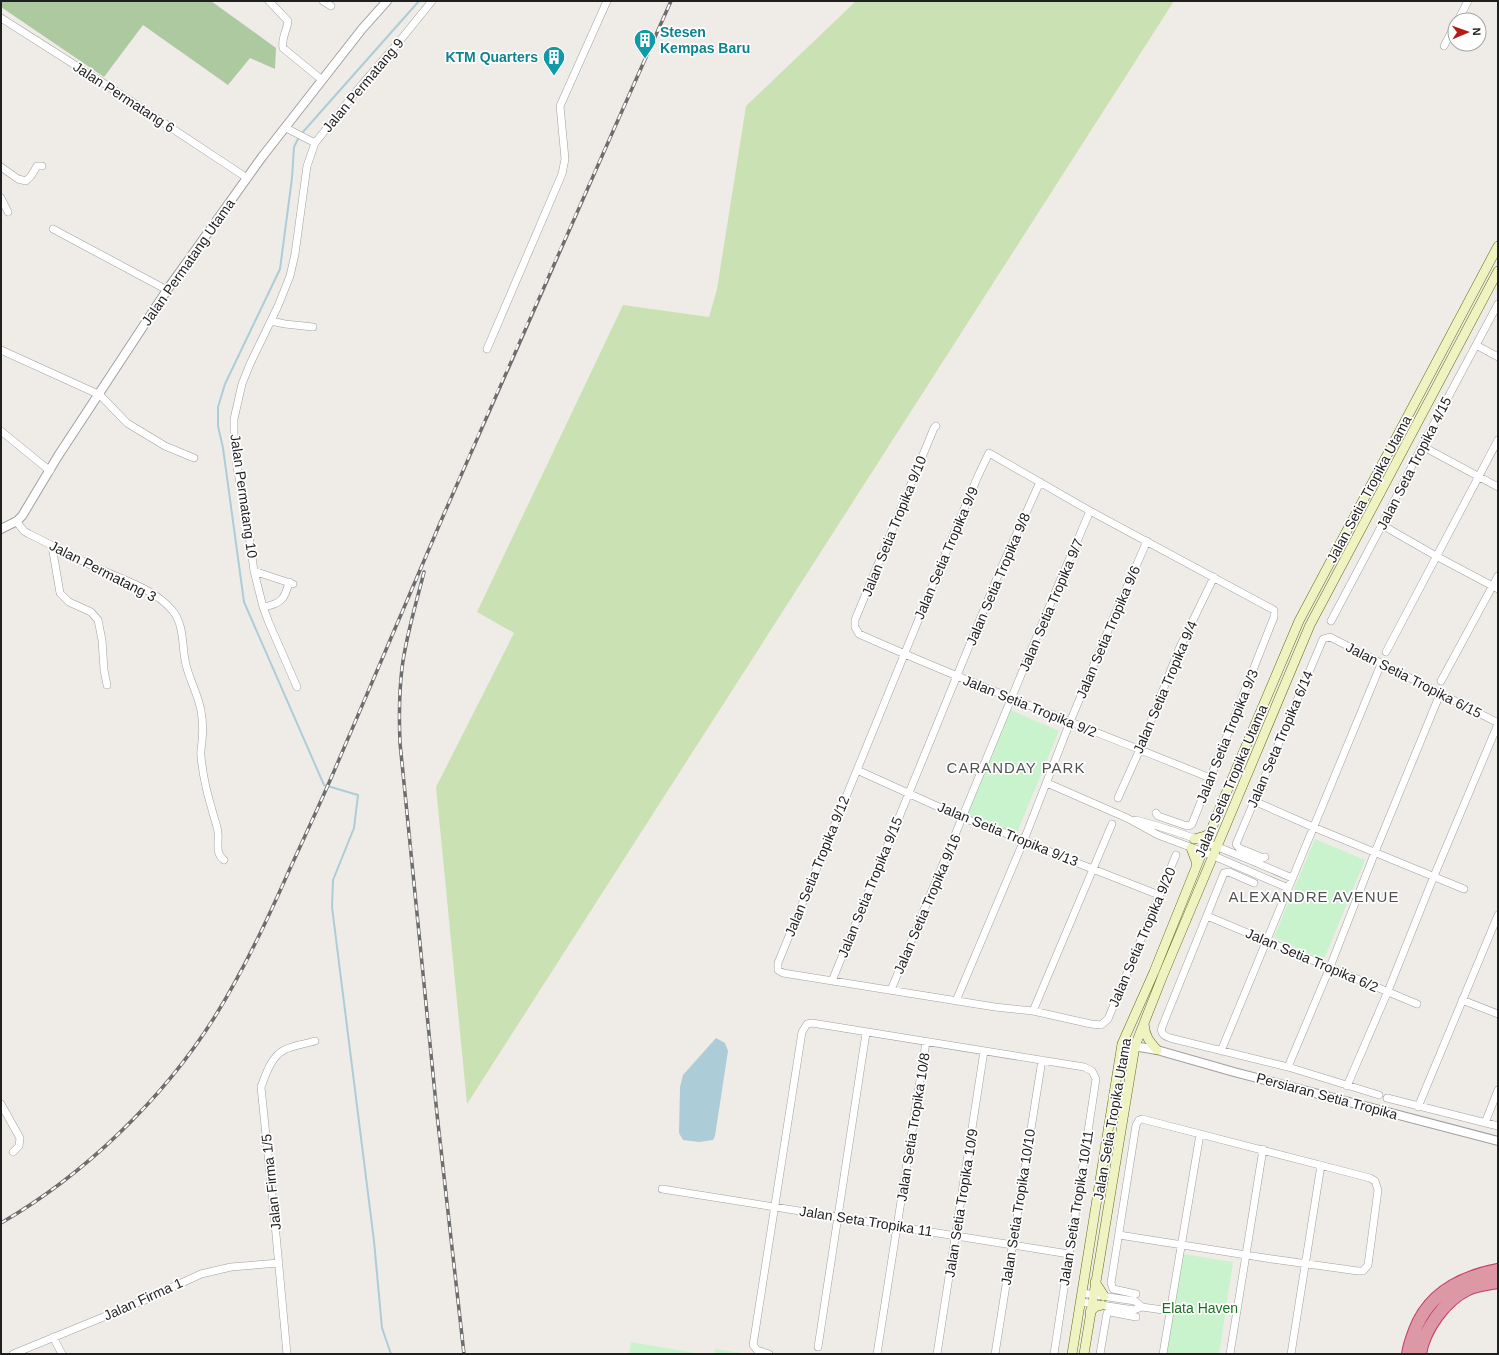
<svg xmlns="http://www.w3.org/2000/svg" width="1499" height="1355" font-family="Helvetica,sans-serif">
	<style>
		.grass { fill: #cae2b3 }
		.forest { fill: #acc9a0 }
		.park { fill: #c9f3cd }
		.water { fill: #accdd7 }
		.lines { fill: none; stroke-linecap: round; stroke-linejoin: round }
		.stream { stroke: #accdd7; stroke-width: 2 }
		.minor-casing { stroke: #a0a0a0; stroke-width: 8 }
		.tertiary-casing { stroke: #a0a0a0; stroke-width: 10 }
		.secondary-casing { stroke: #606a12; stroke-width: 10 }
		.motorway-casing { stroke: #c63b69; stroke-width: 14 }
		.minor { stroke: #fff; stroke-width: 7 }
		.tertiary { stroke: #fff; stroke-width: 8 }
		.secondary { stroke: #eff2c1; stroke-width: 9 }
		.motorway { stroke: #dc98a4; stroke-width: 12 }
		.rail-casing { stroke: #6d6d6d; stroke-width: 3.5 }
		.rail { stroke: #fff; stroke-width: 2; stroke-dasharray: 6; stroke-linecap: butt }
		.labels { text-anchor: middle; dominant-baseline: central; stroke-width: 3.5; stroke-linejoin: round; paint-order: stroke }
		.culture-label { font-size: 14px; font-weight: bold; fill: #0d838f; stroke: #fff; text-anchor: start }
		.street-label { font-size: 14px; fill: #1f1f1f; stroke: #fff }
		.park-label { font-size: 14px; fill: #197121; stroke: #fff }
		.neighbourhood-label { font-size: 15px; letter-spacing: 1px; fill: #525252; stroke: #fff }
	</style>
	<rect width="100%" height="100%" fill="#efece7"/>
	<path class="grass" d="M856,1H1174L467,1104L436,787L514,633L477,612L623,305L709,317L717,289L746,106Z"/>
	<path class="forest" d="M1,1H211L276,48L275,69L250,58L228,85L143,25L104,77L1,7Z"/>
	<path class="park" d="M1011,710L1059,731L1016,835L967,815Z
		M1315,839L1365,860L1324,959L1306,952L1274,937Z
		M1183,1254L1233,1262L1219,1354H1167Z
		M631,1342L701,1354H629Z
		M715,1349L749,1354H714Z"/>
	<path class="water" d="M716,1038L725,1043L728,1051L715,1136L713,1140L699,1142L683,1140L679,1133L680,1087L683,1075Z"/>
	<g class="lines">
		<path class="stream" d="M302,133L419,1
			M299,137L294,147L292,178L280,269L225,384L218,407V426L223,448L244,602L324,785L358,795L354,828L333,880L332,907L374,1241L382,1328L391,1354"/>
		<g class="minor-casing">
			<path id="minor" d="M269,1L288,21C287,31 281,38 283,48L322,80
				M323,1L331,6
				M1,18L108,86L247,178
				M1458,20L1468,1
				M1444,46L1455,25
				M286,128L315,143
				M1,167L18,179L26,181L31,176L37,166H42
				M1,198L8,212
				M53,229L167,290
				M271,321L285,324L313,327
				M1476,345L1498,357
				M487,349L562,174L565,159L560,106L607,1
				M1,350L100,395L127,423L165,446L194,458
				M936,426L934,428L855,620V627L859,634C975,686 1093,730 1210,778
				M1,431L50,471
				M1422,446L1498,487
				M16,521L24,531L29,534C52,545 75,558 99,569C124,580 154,589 172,610C184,624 182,644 185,660C188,678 198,693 201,711C203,721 203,731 202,741C202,746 200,751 201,756C203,781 210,803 217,827C221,838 213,852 224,860
				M1382,525L1436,556L1498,589
				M52,546L60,593L69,602L91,612L98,620L102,640L104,670L107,685
				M254,571L293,584
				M263,607C281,604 285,599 289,582
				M1331,621L1382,525L1422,446L1498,304
				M1386,652L1498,440
				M1441,681L1498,576
				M297,687L269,623L263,607L254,571L246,514L237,467L234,434V419L242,384L250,364L278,306L290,276L295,254L307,166L315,143L364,82L398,43L432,1
				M857,770L963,818L1024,840L1057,855L1159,895
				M1047,783L1127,818L1158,835L1214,856L1288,888
				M1118,798L1140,749L1179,649L1214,577
				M1254,801L1313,827L1464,889
				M1156,813L1158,816L1187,826L1191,825L1192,824L1274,617V610L1090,511L989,453L978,476L947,550L778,963V970L783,973L995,1007L1033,1011L1091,1024L1101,1025L1108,1019L1176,855
				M1136,820C1190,834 1241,856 1292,878
				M1265,857L1263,858L1239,848L1236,844L1323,639L1330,637L1498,723
				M1254,883L1229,872L1224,873L1162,1027C1160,1033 1164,1036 1170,1038L1288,1067L1379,1095
				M1207,916L1417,1004
				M832,981L999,573L1040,482
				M891,990L1054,595L1090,511
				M1462,1000L1498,1014
				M956,1001L1024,840L1070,722L1112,621L1147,541
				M1033,1011L1112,824
				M1221,1051L1381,664
				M1288,1067L1330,967L1375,852L1440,694
				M1347,1086L1388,991L1434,876L1498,724
				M1387,1098L1498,1126
				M1,1104L20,1138L19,1146L13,1152
				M1418,1107L1498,915
				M1485,1123L1498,1090
				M662,1189L1069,1254
				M1119,1235L1272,1259L1358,1271H1363L1368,1265L1378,1190L1375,1181L1370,1178L1142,1119L1139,1120L1136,1125L1111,1283L1113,1289L1136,1294
				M1082,1293L1135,1301L1142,1307
				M1081,1302L1134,1310L1142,1307L1170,1311
				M53,1337L62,1354
				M818,1347L866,1033
				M13,1354L145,1300L201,1274L231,1267L279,1263
				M287,1354L274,1213L261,1087C266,1074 271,1057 284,1050C293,1045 306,1044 315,1041
				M769,1354L757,1350L753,1345L754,1339L802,1032L807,1024L812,1023L1084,1067L1092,1071L1096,1079L1054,1354
				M877,1354L926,1042
				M937,1354L984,1051
				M995,1354L1042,1060
				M1100,1354L1107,1313L1110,1312L1136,1317
				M1163,1354L1200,1134
				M1230,1354L1263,1149
				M1291,1354L1321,1165"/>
		</g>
		<g class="tertiary-casing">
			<path id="tertiary" d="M1,529L17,521L22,516L58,456L167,290L262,157L362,29L387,1
				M1122,1044L1157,1050L1234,1072L1498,1141"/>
		</g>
		<g class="secondary-casing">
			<path id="secondary" d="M1194,839L1205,836L1210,833
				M1191,848L1196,861V866
				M1144,1024C1145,1036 1149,1041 1157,1050
				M1095,1282L1104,1296
				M1090,1312L1095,1307L1102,1305
				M1072,1354L1122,1044L1154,972L1224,798L1299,621L1498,246
				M1084,1354L1135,1046L1163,975L1310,625L1498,271"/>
		</g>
		<g class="motorway-casing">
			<path id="motorway" d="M1408,1354C1409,1346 1412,1338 1415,1330C1429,1293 1461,1277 1498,1270
				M1420,1354C1424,1329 1445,1300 1468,1289C1477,1285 1488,1284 1498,1282"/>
		</g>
		<use href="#minor" class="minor"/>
		<use href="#tertiary" class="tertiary"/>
		<use href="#secondary" class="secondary"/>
		<use href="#motorway" class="motorway"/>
		<g class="rail-casing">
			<path id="rail" d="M424,572C416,604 406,636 402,668C399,693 399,718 400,743L437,1114L464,1354
				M1,1223C84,1175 163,1099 214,1018C243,972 266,923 288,873C304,838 320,804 335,769C371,684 408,599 444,514C518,343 595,172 671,1"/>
		</g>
		<use href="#rail" class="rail"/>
	</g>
	<defs>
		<g id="building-pin" transform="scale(1.15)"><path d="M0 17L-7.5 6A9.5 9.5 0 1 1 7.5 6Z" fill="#0f9aa8" stroke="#fff"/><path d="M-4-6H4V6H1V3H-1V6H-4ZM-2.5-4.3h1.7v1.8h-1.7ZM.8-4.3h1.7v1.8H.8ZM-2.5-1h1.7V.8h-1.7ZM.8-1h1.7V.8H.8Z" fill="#fff"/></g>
	</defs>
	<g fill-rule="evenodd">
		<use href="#building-pin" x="645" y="40"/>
		<use href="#building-pin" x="554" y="57"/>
	</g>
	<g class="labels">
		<g class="culture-label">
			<text x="660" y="32">Stesen<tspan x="660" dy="16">Kempas Baru</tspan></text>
			<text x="538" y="57" text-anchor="end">KTM Quarters</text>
		</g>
		<g class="street-label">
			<text transform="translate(363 85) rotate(-50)">Jalan Permatang 9</text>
			<text transform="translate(124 97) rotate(33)">Jalan Permatang 6</text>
			<text transform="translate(188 262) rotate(-55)">Jalan Permatang Utama</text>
			<text transform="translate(1414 463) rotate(-63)">Jalan Seta Tropika 4/15</text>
			<text transform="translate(1369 489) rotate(-62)">Jalan Setia Tropika Utama</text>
			<text transform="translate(244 496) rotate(82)">Jalan Permatang 10</text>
			<text transform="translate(894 526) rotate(-68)">Jalan Setia Tropika 9/10</text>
			<text transform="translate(946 553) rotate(-67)">Jalan Setia Tropika 9/9</text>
			<text transform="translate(103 571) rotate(27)">Jalan Permatang 3</text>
			<text transform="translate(998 579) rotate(-67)">Jalan Setia Tropika 9/8</text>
			<text transform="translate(1051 605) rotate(-67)">Jalan Setia Tropika 9/7</text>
			<text transform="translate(1108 632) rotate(-67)">Jalan Setia Tropika 9/6</text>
			<text transform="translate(1414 680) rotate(27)">Jalan Setia Tropika 6/15</text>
			<text transform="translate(1165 687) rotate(-67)">Jalan Setia Tropika 9/4</text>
			<text transform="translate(1030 706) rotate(22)">Jalan Setia Tropika 9/2</text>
			<text transform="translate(1227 736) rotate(-68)">Jalan Setia Tropika 9/3</text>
			<text transform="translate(1280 739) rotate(-67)">Jalan Seta Tropika 6/14</text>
			<text transform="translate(1231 781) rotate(-67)">Jalan Setia Tropika Utama</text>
			<text transform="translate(1008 834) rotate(22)">Jalan Setia Tropika 9/13</text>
			<text transform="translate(817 866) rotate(-68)">Jalan Setia Tropika 9/12</text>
			<text transform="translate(870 887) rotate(-68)">Jalan Setia Tropika 9/15</text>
			<text transform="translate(927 904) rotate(-67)">Jalan Setia Tropika 9/16</text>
			<text transform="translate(1142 937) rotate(-67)">Jalan Setia Tropika 9/20</text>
			<text transform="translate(1312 960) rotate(23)">Jalan Setia Tropika 6/2</text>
			<text transform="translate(1327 1096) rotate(15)">Persiaran Setia Tropika</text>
			<text transform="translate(1112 1119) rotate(-80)">Jalan Setia Tropika Utama</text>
			<text transform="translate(913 1127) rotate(-81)">Jalan Setia Tropika 10/8</text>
			<text transform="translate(271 1182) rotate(-96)">Jalan Firma 1/5</text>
			<text transform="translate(961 1203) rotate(-81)">Jalan Setia Tropika 10/9</text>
			<text transform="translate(1018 1207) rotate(-81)">Jalan Setia Tropika 10/10</text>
			<text transform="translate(1076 1208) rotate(-81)">Jalan Setia Tropika 10/11</text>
			<text transform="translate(866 1221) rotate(9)">Jalan Seta Tropika 11</text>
			<text transform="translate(143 1299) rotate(-24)">Jalan Firma 1</text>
		</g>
		<g class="park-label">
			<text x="1200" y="1308">Elata Haven</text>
		</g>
		<g class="neighbourhood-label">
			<text x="1016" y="767">CARANDAY PARK</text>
			<text x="1314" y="896">ALEXANDRE AVENUE</text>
		</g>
	</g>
	<rect width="1499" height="1355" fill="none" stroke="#1f1f1f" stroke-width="4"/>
	<g transform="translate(1467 32) rotate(88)"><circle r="19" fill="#ffffff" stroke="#a5a5a5"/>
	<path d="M0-3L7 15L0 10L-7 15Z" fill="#b61a18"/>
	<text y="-6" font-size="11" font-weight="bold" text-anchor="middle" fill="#1f1f1f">N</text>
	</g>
</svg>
